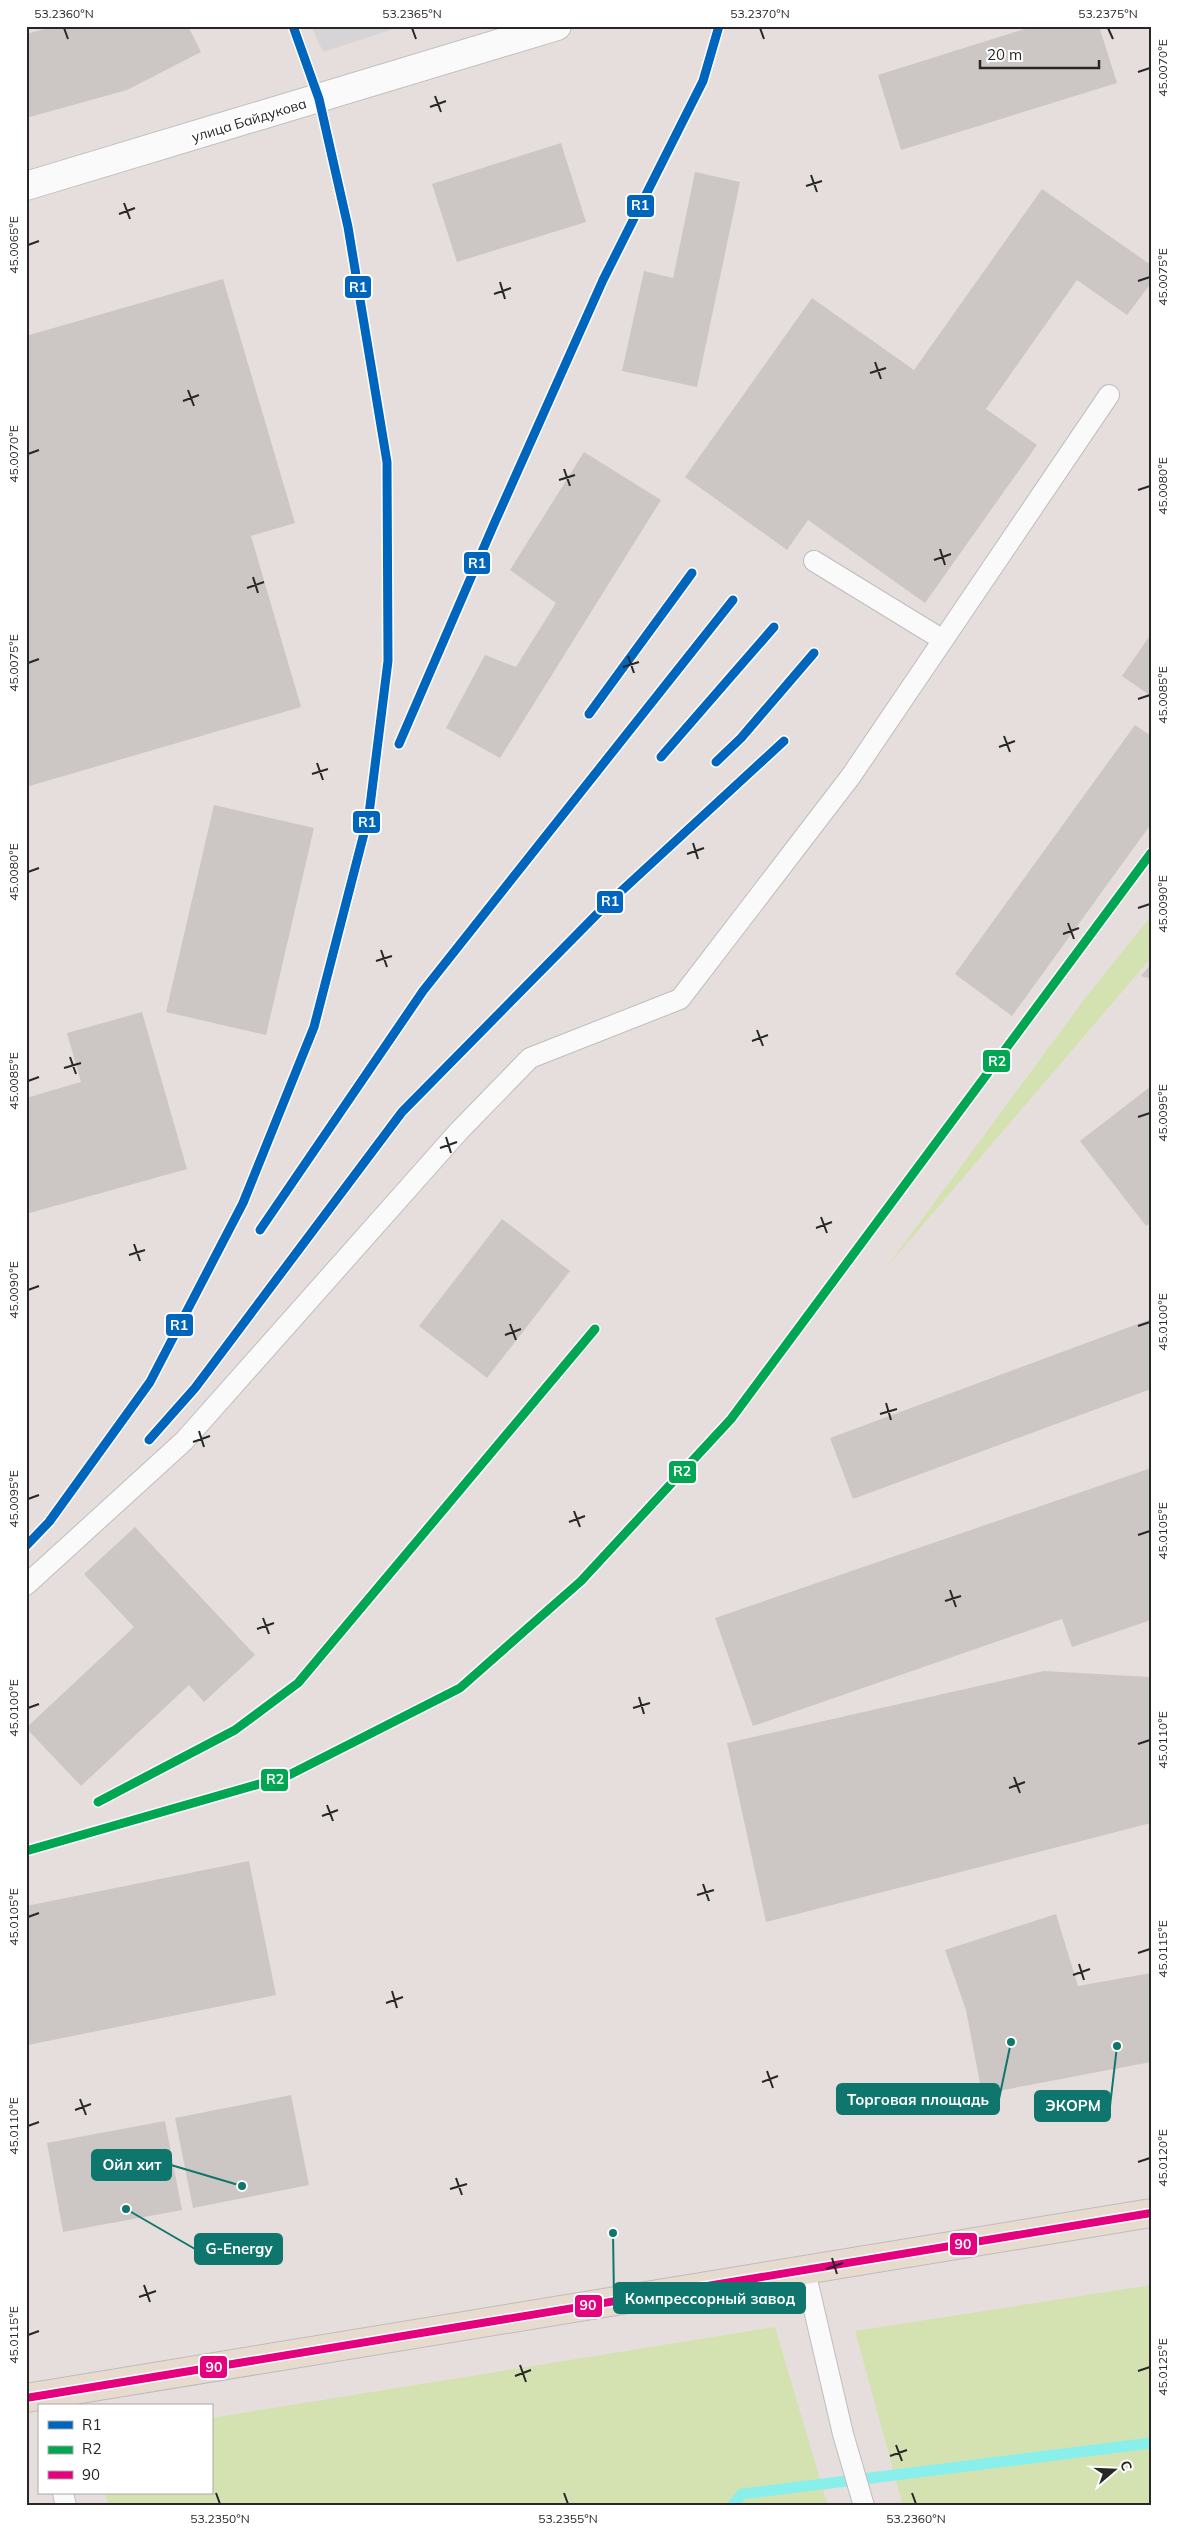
<svg xmlns="http://www.w3.org/2000/svg" width="1177" height="2532" font-family="Mulish,sans-serif">
	<style>
		.industrial { fill: #d7d4d8 }
		.green { fill: #d4e2b2 }
		.lines { fill: none; stroke-linecap: round; stroke-linejoin: round }
		.stream { stroke: #89efeb; stroke-width: 11 }
		.building { fill: #ccc7c5 }
		.service-casing { stroke: #bfbdbe; stroke-width: 22 }
		.minor-casing { stroke: #bfbdbe; stroke-width: 30 }
		.primary-casing { stroke: #bfbcbb; stroke-width: 30 }
		.service { stroke: #fbfafa; stroke-width: 20 }
		.minor { stroke: #fbfafa; stroke-width: 28 }
		.primary { stroke: #e7dbd0; stroke-width: 28 }
		.bus-1-casing { stroke: #fff; stroke-width: 11 }
		.bus-1 { stroke: #e5007d; stroke-width: 8 }
		.rail-1-casing { stroke: #fff; stroke-width: 12 }
		.rail-2-casing { stroke: #fff; stroke-width: 12 }
		.rail-1 { stroke: #0065bd; stroke-width: 9 }
		.rail-2 { stroke: #00a651; stroke-width: 9 }
		.ticks { fill: none; stroke: #272727; stroke-width: 2 }
		.labels { text-anchor: middle; dominant-baseline: central; stroke-width: 4.5; stroke-linejoin: round; paint-order: stroke }
		.street-label { font-size: 14px; fill: #272727; stroke: #fff }
		.leader { fill: none; stroke: #0f766e; stroke-width: 2 }
		.callout-dot { fill: #0f766e; stroke: #fff; stroke-width: 2 }
		.callout { fill: #0f766e; stroke: #0f766e; stroke-width: 2 }
		.callout-label { font-size: 15px; text-anchor: middle; font-weight: bold; fill: #fff }
		.line-badge { stroke: #fff; stroke-width: 2 }
		.badge-label { font-size: 14px; text-anchor: middle; font-weight: bold; fill: #fff }
		.neatline { fill: none; stroke: #272727; stroke-width: 2 }
		.ticks-label { font-size: 12px; text-anchor: middle; fill: #272727 }
	</style>
	<rect width="100%" height="100%" fill="#e6dedc"/>
	<path class="industrial" d="M311,26H403L323,52Z"/>
	<path class="green" d="M1151,916V958L886,1268L1086,997Z
		M1151,2285V2506H903L855,2331Z
		M775,2327L828,2506H109L105,2493H211V2418Z"/>
	<g class="lines">
		<path class="stream" d="M732,2506L742,2494L1151,2443"/>
	</g>
	<path class="building" d="M55,26H188L201,52L127,90L26,118V34Z
		M1034,26H1099L1117,83L901,150L878,75Z
		M561,143L586,222L457,262L432,184Z
		M695,172L740,182L697,387L622,371L644,271L673,278Z
		M1042,189L1151,265V283L1127,315L1077,280L986,409L1037,445L925,603L808,520L787,550L685,477L812,298L914,370Z
		M223,279L295,523L251,536L301,707L26,787V336Z
		M584,452L661,500L500,758L446,728L485,655L516,667L556,603L510,570Z
		M1151,634V696L1122,676Z
		M1135,725L1151,736V824L1012,1016L955,974Z
		M214,805L314,828L266,1035L166,1012Z
		M1151,964V979L1141,976Z
		M142,1012L187,1169L26,1214V1098L81,1082L67,1033Z
		M1151,1086V1223L1146,1226L1080,1141Z
		M502,1219L570,1271L487,1378L419,1326Z
		M1151,1319V1389L853,1499L830,1438Z
		M1151,1468V1620L1072,1647L1062,1619L753,1726L715,1618Z
		M135,1527L255,1655L204,1702L189,1685L81,1786L26,1728L134,1627L84,1574Z
		M1044,1671L1151,1677V1823L766,1922L727,1743Z
		M249,1861L276,1995L28,2045L26,2035V1906Z
		M1056,1914L1078,1986L1151,1973V2062L982,2094L966,2010L945,1950Z
		M291,2095L309,2185L193,2208L175,2118Z
		M165,2121L182,2210L63,2232L47,2143Z"/>
	<g class="lines">
		<g class="service-casing">
			<path id="service" d="M814,561L943,640
				M26,1585L184,1441L459,1131L530,1058L680,999L851,776L1109,395
				M805,2271L843,2434L864,2506
				M63,2493L66,2506"/>
		</g>
		<g class="minor-casing">
			<path id="minor" d="M26,186L557,26"/>
		</g>
		<g class="primary-casing">
			<path id="primary" d="M26,2398L1151,2213"/>
		</g>
		<use href="#service" class="service"/>
		<use href="#minor" class="minor"/>
		<use href="#primary" class="primary"/>
		<g class="bus-1-casing">
			<path id="bus-1" d="M26,2398L1151,2213"/>
		</g>
		<use href="#bus-1" class="bus-1"/>
		<g class="rail-1-casing">
			<path id="rail-1" d="M589,714L692,573
				M399,744L494,524L603,280L703,81L719,26
				M661,757L774,627
				M716,762L741,738L814,653
				M260,1230L423,991L733,600
				M149,1440L195,1388L402,1112L603,908L784,741
				M26,1546L49,1522L150,1382L243,1203L314,1027L369,814L388,661L387,462L348,227L319,99L293,26"/>
		</g>
		<g class="rail-2-casing">
			<path id="rail-2" d="M98,1802L235,1730L298,1683L595,1329
				M26,1851L287,1776L460,1688L581,1581L731,1419L1151,853"/>
		</g>
		<use href="#rail-1" class="rail-1"/>
		<use href="#rail-2" class="rail-2"/>
	</g>
	<path class="ticks" d="M64,28L68,39M412,28L416,39M760,28L764,39M1108,28L1113,39M1138,72L1150,68M435,96L441,112M430,107L446,101M811,175L817,192M806,186L822,181M124,203L130,219M119,214L135,208M28,245L39,241M1138,281L1150,277M500,282L505,299M494,294L511,288M875,362L881,379M870,373L886,368M188,390L194,406M183,401L199,395M28,454L39,450M564,469L570,486M559,480L575,475M1138,490L1150,486M940,549L945,565M934,560L951,554M253,577L258,593M247,588L264,582M628,656L634,673M28,663L39,659M623,667L639,662M1138,699L1150,695M1004,736L1010,752M999,747L1015,741M317,763L323,780M312,774L328,769M693,843L698,859M687,854L704,848M28,872L39,868M1138,908L1150,904M1068,923L1074,939M1063,934L1079,928M381,950L387,967M376,961L392,956M757,1030L763,1046M752,1041L768,1035M70,1057L76,1074M64,1068L81,1063M28,1081L39,1077M1138,1117L1150,1113M446,1137L451,1153M440,1148L457,1142M821,1217L827,1233M816,1228L832,1222M134,1244L140,1261M129,1255L145,1250M28,1290L39,1286M510,1324L516,1340M1138,1326L1150,1322M505,1335L521,1329M886,1403L891,1420M880,1414L897,1409M199,1431L204,1447M193,1442L210,1436M28,1499L39,1495M574,1511L580,1527M569,1522L585,1516M1138,1535L1150,1531M950,1590L956,1607M945,1601L961,1596M263,1618L269,1634M257,1629L274,1623M639,1697L644,1714M28,1708L39,1704M633,1708L650,1703M1138,1744L1150,1740M1014,1777L1020,1793M1009,1788L1025,1782M327,1805L333,1821M322,1816L338,1810M703,1884L709,1901M697,1895L714,1890M28,1917L39,1913M1138,1953L1150,1949M1079,1964L1084,1980M1073,1975L1090,1969M392,1991L397,2008M386,2003L403,1997M767,2071L773,2088M762,2082L778,2076M80,2099L86,2115M75,2110L91,2104M28,2126L39,2122M1138,2162L1150,2158M456,2178L462,2195M450,2189L467,2184M832,2258L837,2274M826,2269L843,2263M144,2285L150,2302M139,2297L156,2291M28,2335L39,2331M520,2365L526,2382M1138,2371L1150,2367M515,2376L531,2370M896,2445L902,2461M890,2456L907,2450M216,2493L220,2504M564,2493L568,2504M912,2493L916,2504"/>
	<g class="labels">
		<g class="street-label">
			<text transform="translate(249 120) rotate(-17)">улица Байдукова</text>
		</g>
	</g>
	<path class="leader" d="M1011 2042L999 2099M1117 2046L1110 2106M242 2186L171 2165M126 2209L195 2249M613 2233L614 2298"/>
	<g class="callout-dot">
		<circle cx="1011" cy="2042" r="5"/>
		<circle cx="1117" cy="2046" r="5"/>
		<circle cx="242" cy="2186" r="5"/>
		<circle cx="126" cy="2209" r="5"/>
		<circle cx="613" cy="2233" r="5"/>
	</g>
	<g class="callout">
		<rect x="837" y="2084" width="162" height="30" rx="5"/>
		<rect x="1035" y="2091" width="75" height="30" rx="5"/>
		<rect x="92" y="2150" width="79" height="30" rx="5"/>
		<rect x="195" y="2234" width="87" height="30" rx="5"/>
		<rect x="614" y="2283" width="191" height="30" rx="5"/>
	</g>
	<g class="callout-label">
		<text x="918" y="2105">Торговая площадь</text>
		<text x="1073" y="2111">ЭКОРМ</text>
		<text x="132" y="2170">Ойл хит</text>
		<text x="239" y="2254">G-Energy</text>
		<text x="710" y="2304">Компрессорный завод</text>
	</g>
	<g class="line-badge">
		<rect x="626" y="194" width="29" height="24" rx="5" fill="#0065bd"/>
		<rect x="344" y="275" width="28" height="24" rx="5" fill="#0065bd"/>
		<rect x="463" y="551" width="28" height="24" rx="5" fill="#0065bd"/>
		<rect x="352" y="810" width="29" height="24" rx="5" fill="#0065bd"/>
		<rect x="596" y="890" width="28" height="24" rx="5" fill="#0065bd"/>
		<rect x="982" y="1049" width="29" height="24" rx="5" fill="#00a651"/>
		<rect x="165" y="1313" width="29" height="24" rx="5" fill="#0065bd"/>
		<rect x="668" y="1460" width="29" height="24" rx="5" fill="#00a651"/>
		<rect x="260" y="1768" width="29" height="24" rx="5" fill="#00a651"/>
		<rect x="949" y="2232" width="29" height="24" rx="5" fill="#e5007d"/>
		<rect x="574" y="2294" width="29" height="24" rx="5" fill="#e5007d"/>
		<rect x="199" y="2355" width="29" height="24" rx="5" fill="#e5007d"/>
	</g>
	<g class="badge-label">
		<text x="640" y="210">R1</text>
		<text x="358" y="292">R1</text>
		<text x="477" y="568">R1</text>
		<text x="367" y="827">R1</text>
		<text x="610" y="906">R1</text>
		<text x="997" y="1066">R2</text>
		<text x="179" y="1330">R1</text>
		<text x="682" y="1476">R2</text>
		<text x="275" y="1784">R2</text>
		<text x="963" y="2249">90</text>
		<text x="588" y="2310">90</text>
		<text x="214" y="2372">90</text>
	</g>
	<rect width="1177" height="2532" fill="none" stroke="#ffffff" stroke-width="55"/>
	<rect x="38" y="2404" width="175" height="90" fill="#ffffff" stroke="#a9a9a9"/>
	<rect x="48" y="2421" width="25" height="8" fill="#0065bd" stroke="#a9a9a9"/>
	<text x="82" y="2430" font-size="15" fill="#272727">R1</text>
	<rect x="48" y="2446" width="25" height="8" fill="#00a651" stroke="#a9a9a9"/>
	<text x="82" y="2454" font-size="15" fill="#272727">R2</text>
	<rect x="48" y="2471" width="25" height="8" fill="#e5007d" stroke="#a9a9a9"/>
	<text x="82" y="2480" font-size="15" fill="#272727">90</text>
	<g transform="translate(1114 2470) rotate(71)" stroke="#ffffff" stroke-width="4" paint-order="stroke">
	<path d="M0-4L9 19L0 12L-9 19Z" fill="#272727"/>
	<text y="-8" font-size="14" font-weight="bold" text-anchor="middle" fill="#272727">С</text>
	</g>
	<path d="M980 60v8h119v-8" fill="none" stroke="#272727" stroke-width="2.5"/>
	<text x="987" y="60" font-size="15" fill="#272727" stroke="#ffffff" stroke-width="4" paint-order="stroke">20 m</text>
	<rect x="28" y="28" width="1122" height="2476" class="neatline"/>
	<g class="ticks-label">
		<text x="64" y="18">53.2360°N</text>
		<text x="412" y="18">53.2365°N</text>
		<text x="760" y="18">53.2370°N</text>
		<text x="1108" y="18">53.2375°N</text>
		<text transform="translate(1163 68) rotate(-90)" y="4">45.0070°E</text>
		<text transform="translate(14 245) rotate(-90)" y="4">45.0065°E</text>
		<text transform="translate(1163 277) rotate(-90)" y="4">45.0075°E</text>
		<text transform="translate(14 454) rotate(-90)" y="4">45.0070°E</text>
		<text transform="translate(1163 486) rotate(-90)" y="4">45.0080°E</text>
		<text transform="translate(14 663) rotate(-90)" y="4">45.0075°E</text>
		<text transform="translate(1163 695) rotate(-90)" y="4">45.0085°E</text>
		<text transform="translate(14 872) rotate(-90)" y="4">45.0080°E</text>
		<text transform="translate(1163 904) rotate(-90)" y="4">45.0090°E</text>
		<text transform="translate(14 1081) rotate(-90)" y="4">45.0085°E</text>
		<text transform="translate(1163 1113) rotate(-90)" y="4">45.0095°E</text>
		<text transform="translate(14 1290) rotate(-90)" y="4">45.0090°E</text>
		<text transform="translate(1163 1322) rotate(-90)" y="4">45.0100°E</text>
		<text transform="translate(14 1499) rotate(-90)" y="4">45.0095°E</text>
		<text transform="translate(1163 1531) rotate(-90)" y="4">45.0105°E</text>
		<text transform="translate(14 1708) rotate(-90)" y="4">45.0100°E</text>
		<text transform="translate(1163 1740) rotate(-90)" y="4">45.0110°E</text>
		<text transform="translate(14 1917) rotate(-90)" y="4">45.0105°E</text>
		<text transform="translate(1163 1949) rotate(-90)" y="4">45.0115°E</text>
		<text transform="translate(14 2126) rotate(-90)" y="4">45.0110°E</text>
		<text transform="translate(1163 2158) rotate(-90)" y="4">45.0120°E</text>
		<text transform="translate(14 2335) rotate(-90)" y="4">45.0115°E</text>
		<text transform="translate(1163 2367) rotate(-90)" y="4">45.0125°E</text>
		<text x="220" y="2523">53.2350°N</text>
		<text x="568" y="2523">53.2355°N</text>
		<text x="916" y="2523">53.2360°N</text>
	</g>
</svg>
